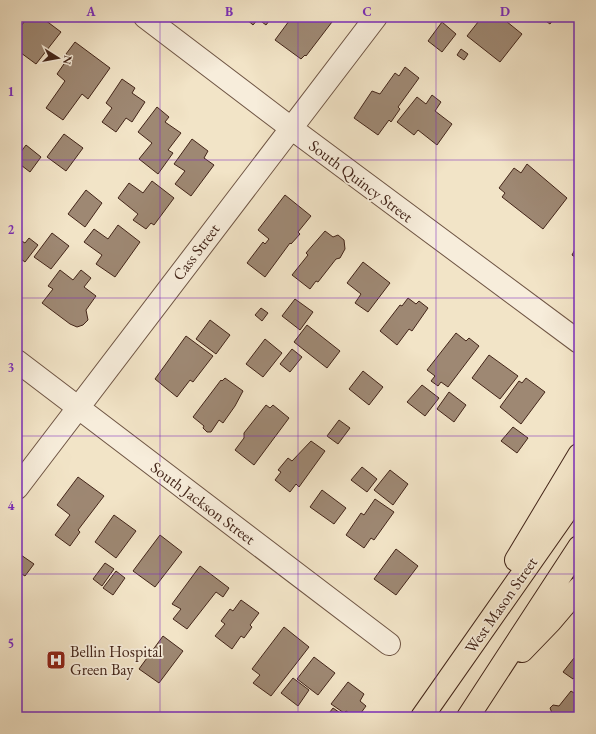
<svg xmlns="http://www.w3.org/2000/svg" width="596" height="734" font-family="'EB Garamond',serif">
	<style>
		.building { fill: #9e8873; stroke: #432519 }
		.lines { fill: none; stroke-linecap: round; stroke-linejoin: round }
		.minor-casing { stroke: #6f5544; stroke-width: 24 }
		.major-casing { stroke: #432519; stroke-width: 24 }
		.minor { stroke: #f7eddb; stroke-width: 22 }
		.major { stroke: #f2e4c7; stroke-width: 22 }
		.grid { fill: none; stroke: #7b2cbf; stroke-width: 1; stroke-opacity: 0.55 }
		.labels { text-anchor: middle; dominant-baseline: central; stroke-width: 3.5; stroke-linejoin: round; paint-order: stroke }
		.street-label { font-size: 16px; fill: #432519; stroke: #f7eddb }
		.poi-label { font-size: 16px; fill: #432519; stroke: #f7eddb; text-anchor: start }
		.neatline { fill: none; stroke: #7b2cbf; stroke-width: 1.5 }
		.grid-label { font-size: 13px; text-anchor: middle; font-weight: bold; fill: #7b2cbf }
	</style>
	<rect width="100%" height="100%" fill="#f2e4c7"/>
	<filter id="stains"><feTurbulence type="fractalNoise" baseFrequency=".005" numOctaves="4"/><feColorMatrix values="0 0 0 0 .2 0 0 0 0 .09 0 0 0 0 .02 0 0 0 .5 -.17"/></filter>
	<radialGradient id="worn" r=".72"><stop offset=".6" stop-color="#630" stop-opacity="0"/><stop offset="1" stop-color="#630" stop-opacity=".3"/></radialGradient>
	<path class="building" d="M28,17H41L61,32L36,64L17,50V31Z
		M244,17H272L266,25L258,19L253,25Z
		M292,17H325L332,22L306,56L305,55L301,59L275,40Z
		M482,17H501L522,34L500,62L467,36Z
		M540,17H555L550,24Z
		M442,22L456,34L442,52L428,41Z
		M75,42L110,68L88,99L82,94L63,120L46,108L65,81L57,74L66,61L63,58Z
		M461,49L468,54L464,60L457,55Z
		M405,67L419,78L398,107L400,109L391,122L389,120L378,135L354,118L372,91L380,94L395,73L399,76Z
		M122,79L135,88L132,93L145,102L132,122L126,118L116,132L102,122L112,108L106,103Z
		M432,95L441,102L435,111L452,124L437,145L418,130L414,135L397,122L417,97L426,104Z
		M157,107L169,117L165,122L181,133L168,150L173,153L158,174L139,159L152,143L138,132Z
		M64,134L83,148L66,171L47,157Z
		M192,139L208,151L204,158L214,165L191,196L175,184L185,171L174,164Z
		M26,145L41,157L30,172L17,162V157Z
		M527,164L567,198L543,229L502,197L505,193L499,188L514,168L521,173Z
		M152,181L174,198L154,225L151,223L146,229L133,220L138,214L118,198L129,183L143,193Z
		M86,190L102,203L85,227L68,214Z
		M285,195L311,216L298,232L300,234L291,244L290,243L265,277L247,263L263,242L265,244L269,239L258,230Z
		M118,225L140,242L115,277L96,264L102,255L84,242L94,229L108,239Z
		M325,231L333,237L338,235L344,240L345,249L340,258L336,259L318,282L316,281L310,289L292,275L308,255L306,253Z
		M52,233L69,246L51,269L34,257Z
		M17,238L25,243L29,238L38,245L25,262L17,256Z
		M579,242V260L572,255Z
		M363,262L390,283L368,312L355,303L361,294L347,283Z
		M60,270L73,280L81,270L91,278L84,287L96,296L86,310L88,320L83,325L77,327L70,324L42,303L53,289L48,286Z
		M408,298L416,304L419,301L428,308L412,331L409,329L397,345L380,331L400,305L402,306Z
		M295,299L313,312L300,330L282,316Z
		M261,308L268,313L262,321L255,315Z
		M210,320L230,335L216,354L196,339Z
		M307,325L340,351L327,368L294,342Z
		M456,333L466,341L469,338L479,346L448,387L441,382L438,386L431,381L435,376L427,370Z
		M186,336L213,356L193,382L190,380L177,397L155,379Z
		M265,339L282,353L263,377L246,364Z
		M292,349L302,357L290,372L280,364Z
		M489,355L518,376L500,399L472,378Z
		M363,371L383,387L369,405L349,389Z
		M225,378L243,391L235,406L223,423L219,420L211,432H207L203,428L204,426L193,417L221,380L222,381Z
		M526,378L545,392L521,424L500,407L519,381L522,383Z
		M422,385L439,398L425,416L407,402Z
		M449,392L466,405L454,422L437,409Z
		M266,405L270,408L273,405L289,418L254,465L235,450L244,438V433Z
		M339,420L350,428L338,444L327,436Z
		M513,427L528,438L517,453L501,441Z
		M311,441L325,451L299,487L296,484L290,492L275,480L281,472L278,470L288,458L292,461Z
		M362,467L377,479L367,492L351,480Z
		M390,470L408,484L393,505L374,490Z
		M78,477L104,496L78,530L80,532L70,546L55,535L70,515L57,505Z
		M322,490L346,508L334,524L310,507Z
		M375,499L394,512L374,540L371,538L364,548L346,535L361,513L364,515Z
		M114,515L136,531L116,558L95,542Z
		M160,535L182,552L155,587L133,571Z
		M396,549L418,566L396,595L374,579Z
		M21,555L34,564L25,576L17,571V560Z
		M105,563L114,569L102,586L93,579Z
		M200,566L229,588L223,597L216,592L187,629L173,619L181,609L172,604Z
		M116,571L125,578L113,595L103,588Z
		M241,600L259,613L250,625L252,627L244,638L241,636L232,649L215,636L225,624L221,621L230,609L233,611Z
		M284,627L309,647L271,696L253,683L260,675L252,669Z
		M163,636L183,651L159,683L139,669Z
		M314,657L335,673L318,695L297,679Z
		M574,658L579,662V672L573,679L563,672Z
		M293,678L309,690L298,706L281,693Z
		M348,682L364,694L360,701L366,706L358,717H355L346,711L344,713L331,704Z
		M579,687V717H552L550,715L552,713L550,708L553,705L559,706L571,691L574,693Z
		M333,708L346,717H326Z"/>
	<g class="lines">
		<g class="minor-casing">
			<path id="minor" d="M145,17L291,128L579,342
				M17,361L389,644
				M17,488L376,17"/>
		</g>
		<g class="major-casing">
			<path id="major" d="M516,560L579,455
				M522,651L550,622L579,588
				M422,717L579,493
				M468,717L579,547"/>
		</g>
		<use href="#minor" class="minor"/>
		<use href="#major" class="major"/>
	</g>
	<path class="grid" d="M160,17V717M298,17V717M436,17V717M17,160H579M17,298H579M17,436H579M17,574H579"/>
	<defs>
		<g id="hospital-square" transform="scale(1)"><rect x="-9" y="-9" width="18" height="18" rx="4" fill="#8f2418" stroke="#f7eddb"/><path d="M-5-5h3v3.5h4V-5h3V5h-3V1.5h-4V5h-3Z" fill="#fff"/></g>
	</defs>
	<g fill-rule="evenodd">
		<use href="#hospital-square" x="56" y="660"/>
	</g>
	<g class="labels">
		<g class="street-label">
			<text transform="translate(361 181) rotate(37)">South Quincy Street</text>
			<text transform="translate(196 252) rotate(-53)">Cass Street</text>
			<text transform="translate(203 503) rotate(37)">South Jackson Street</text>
			<text transform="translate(501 605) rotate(-55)">West Mason Street</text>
		</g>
		<g class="poi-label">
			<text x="70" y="651">Bellin Hospital<tspan x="70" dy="18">Green Bay</tspan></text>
		</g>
	</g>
	<rect width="596" height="734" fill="none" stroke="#f2e4c7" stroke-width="44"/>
	<g transform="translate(58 58) rotate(101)" stroke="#f7eddb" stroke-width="3" paint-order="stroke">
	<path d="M0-3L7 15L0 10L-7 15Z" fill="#432519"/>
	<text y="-6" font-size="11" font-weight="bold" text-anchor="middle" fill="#432519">N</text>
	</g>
	<rect x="22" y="22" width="552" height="690" class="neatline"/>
	<g class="grid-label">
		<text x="91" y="16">A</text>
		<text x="229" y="16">B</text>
		<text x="367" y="16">C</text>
		<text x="505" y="16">D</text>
		<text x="11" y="96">1</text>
		<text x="11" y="234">2</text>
		<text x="11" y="372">3</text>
		<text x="11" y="510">4</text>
		<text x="11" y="648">5</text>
	</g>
	<rect width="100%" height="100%" filter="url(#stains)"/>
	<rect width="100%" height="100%" fill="url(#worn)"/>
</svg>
